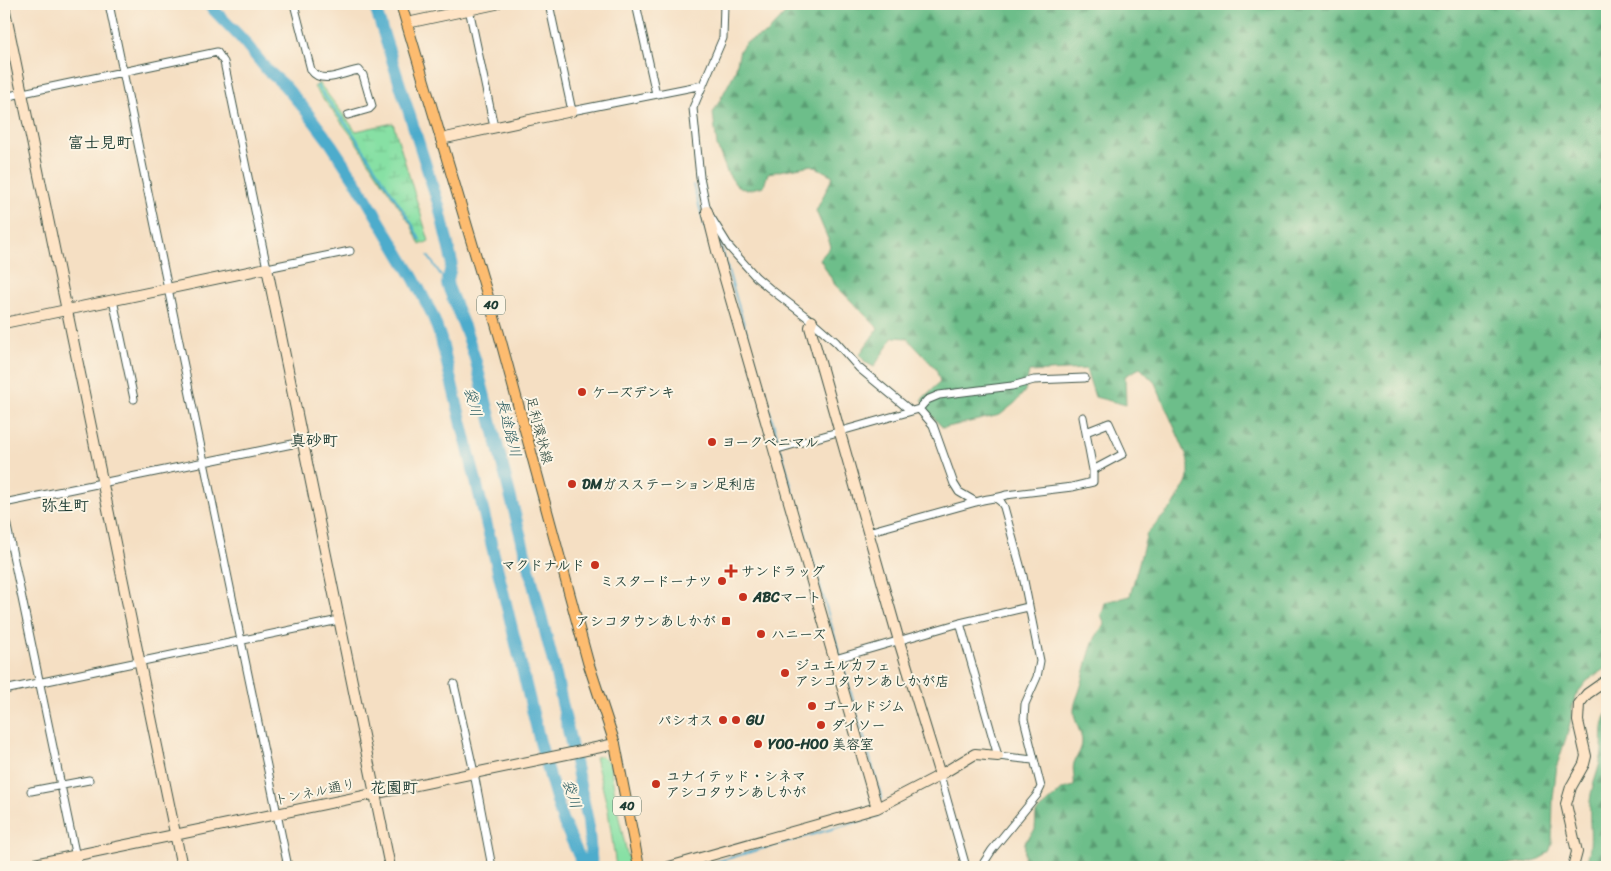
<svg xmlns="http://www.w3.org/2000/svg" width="1611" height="871" font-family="Sriracha,'Klee One',sans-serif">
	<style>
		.green { fill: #87e0a4; stroke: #538e6c }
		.forest { fill: url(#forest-firs); stroke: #467e5f }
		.wetland { fill: url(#wetland-marsh); stroke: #538e6c }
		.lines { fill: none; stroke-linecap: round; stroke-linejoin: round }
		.stream { stroke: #4daccc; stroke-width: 2 }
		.river { stroke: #4daccc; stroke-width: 12 }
		.street-casing { stroke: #3f5549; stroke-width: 9 }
		.secondary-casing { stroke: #3f5549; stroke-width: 12 }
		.primary-casing { stroke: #3f5549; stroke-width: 12 }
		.street { stroke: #fff; stroke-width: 7 }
		.secondary { stroke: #fee4c6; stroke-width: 10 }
		.primary { stroke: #fdbc70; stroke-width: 10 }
		.poi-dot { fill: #c8321e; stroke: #fcf5e5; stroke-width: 2 }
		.labels { text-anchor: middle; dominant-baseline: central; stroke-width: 4; stroke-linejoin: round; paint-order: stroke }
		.shield { fill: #fcf5e5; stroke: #617469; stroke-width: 1 }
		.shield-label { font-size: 12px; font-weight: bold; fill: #1f3d34 }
		.poi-label { font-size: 14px; font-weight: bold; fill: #1f3d34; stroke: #fcf5e5; text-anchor: start }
		.street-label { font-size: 14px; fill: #1f3d34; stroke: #fcf5e5 }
		.water-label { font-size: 15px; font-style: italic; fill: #2d5e62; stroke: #fcf5e5 }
		.quarter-label { font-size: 16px; font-weight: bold; fill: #1f3d34; stroke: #fcf5e5 }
	</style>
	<defs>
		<pattern id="forest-firs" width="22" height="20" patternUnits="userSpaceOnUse" patternTransform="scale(1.25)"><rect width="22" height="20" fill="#6dbe8a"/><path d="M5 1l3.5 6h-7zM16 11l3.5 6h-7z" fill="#599c72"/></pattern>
		<pattern id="wetland-marsh" width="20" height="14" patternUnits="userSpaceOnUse" patternTransform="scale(1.25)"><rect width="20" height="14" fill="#87e0a4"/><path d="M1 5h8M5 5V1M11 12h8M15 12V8" fill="none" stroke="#74c18e"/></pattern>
	</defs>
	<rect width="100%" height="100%" fill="#fcf5e5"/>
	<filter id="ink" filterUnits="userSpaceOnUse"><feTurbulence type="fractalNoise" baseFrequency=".02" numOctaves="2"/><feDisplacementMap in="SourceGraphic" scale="10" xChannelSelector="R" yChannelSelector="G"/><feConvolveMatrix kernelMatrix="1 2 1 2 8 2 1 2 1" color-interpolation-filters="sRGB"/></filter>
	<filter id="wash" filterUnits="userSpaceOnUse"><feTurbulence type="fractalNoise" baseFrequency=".0096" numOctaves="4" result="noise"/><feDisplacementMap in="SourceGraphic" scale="20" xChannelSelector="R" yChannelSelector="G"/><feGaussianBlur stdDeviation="1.12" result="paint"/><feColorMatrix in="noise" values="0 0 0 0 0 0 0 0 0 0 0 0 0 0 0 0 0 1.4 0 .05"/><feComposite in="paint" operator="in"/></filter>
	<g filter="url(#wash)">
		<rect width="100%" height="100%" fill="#f5dfc3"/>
		<path class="green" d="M602,756L610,764L619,818L630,867H616L608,810L595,757Z"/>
		<path class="forest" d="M794,4H1607V667L1587,681L1575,696L1569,729L1557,765L1553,798L1552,843L1550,850L1546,855L1539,859L1526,863L1495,867H1042L1024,862L1025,842L1035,830L1036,813L1063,789L1074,786C1075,778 1072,769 1074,763C1077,755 1082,750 1082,741C1081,731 1074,721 1074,711C1074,703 1078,696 1080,689C1086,672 1090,636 1105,625L1101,614L1103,611L1105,602L1130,596L1147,533L1174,505L1186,483L1189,474V465L1186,454L1155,383L1140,368L1125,376L1126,405L1095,397L1086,369L1029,372L1025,391L1015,403L1000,415L943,428L929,413L922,399L940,382L936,369L907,338L893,337L874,367L865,362L860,354L878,328L835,285L820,259L831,246L816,211L833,176L812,165L768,173L764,186L747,190L736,185L727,172L717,146L713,113L735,72L740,50L745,43L767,33Z
			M1607,714V867H1584C1595,847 1588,824 1590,802C1591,785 1600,769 1602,752C1603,740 1601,725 1607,714Z"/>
		<path class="wetland" d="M319,83L356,131L393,123L429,241L420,245L411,225L352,136L314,87Z"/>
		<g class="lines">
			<path class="stream" d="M317,86L352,132L412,224L420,240
				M693,185L707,233
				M719,240L780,446
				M428,256L447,284
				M781,450L840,655
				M841,659L882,799
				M698,867L878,816"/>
			<path class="river" d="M208,4L242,39L267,70L283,84L303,107L331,144L358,185L414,279L432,314L441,339L540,742L562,819L584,867
				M374,4L439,206L452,262L447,284L467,334L476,362L554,666L588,821L592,867"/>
		</g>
	</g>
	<g filter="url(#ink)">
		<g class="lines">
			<g class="street-casing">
				<path id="street" d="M109,4L288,867
					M294,4L311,70C322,86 344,72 359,70L363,75L372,106L369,109L348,115
					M468,4L494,127
					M549,4L572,111L703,85
					M636,4L656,94
					M724,4L723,38L693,108L700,177L707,211L730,248L756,277L769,288L812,321L836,342L859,368L911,411
					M4,97L217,52L224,62L267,268L350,251
					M113,300L134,399
					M919,409L933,425L954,484L959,492L976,502C987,498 996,499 1006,495L1072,487L1093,482V470L1083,417
					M1086,432L1109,423L1123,454L1093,470
					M774,450L919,409L927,400L939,395L1012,386L1034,380L1085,378
					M4,503L302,442
					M4,512L78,867
					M868,532L976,502
					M960,623L998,756L1033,760
					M835,659L960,623L1028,607
					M454,684L473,768L492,867
					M4,690L339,620
					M940,775L966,867
					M31,791L89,780
					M981,867L992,850L1037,795L1041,787L1024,719L1025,704L1037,677L1040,661L1023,576L1004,507L1001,502L997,499"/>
			</g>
			<g class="secondary-casing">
				<path id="secondary" d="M4,6L182,867
					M407,23L496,4
					M441,139L572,111
					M707,211L717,251L877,808
					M812,321L810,327L899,641L940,775
					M4,323L267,268L390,867
					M20,867L615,744
					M669,867L877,808L935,778L975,754L998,756
					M1573,867L1577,852L1566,804L1571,787L1584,764L1586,756L1578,721L1579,704L1587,694L1607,680"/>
			</g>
			<g class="primary-casing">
				<path id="primary" d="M401,4L499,334L588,662L615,744L639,867"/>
			</g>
			<use href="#street" class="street"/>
			<use href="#secondary" class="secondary"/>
			<use href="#primary" class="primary"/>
		</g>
	</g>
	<g class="poi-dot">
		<circle cx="582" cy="392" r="5"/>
		<circle cx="712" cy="442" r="5"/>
		<circle cx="572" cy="484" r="5"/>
		<circle cx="595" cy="565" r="5"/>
		<path d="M728.5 563.5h5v5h5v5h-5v5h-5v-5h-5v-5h5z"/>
		<circle cx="722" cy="581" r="5"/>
		<circle cx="743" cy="597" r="5"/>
		<rect x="721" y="616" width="10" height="10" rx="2.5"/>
		<circle cx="761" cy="634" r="5"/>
		<circle cx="785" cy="673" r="5"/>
		<circle cx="812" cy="706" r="5"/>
		<circle cx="723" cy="720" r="5"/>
		<circle cx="736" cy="720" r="5"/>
		<circle cx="821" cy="725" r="5"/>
		<circle cx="758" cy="744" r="5"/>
		<circle cx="656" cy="784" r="5"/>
	</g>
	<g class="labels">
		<g class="shield">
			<rect x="477" y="295.5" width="28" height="19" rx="4"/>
			<rect x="613" y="796.5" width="28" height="19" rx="4"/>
		</g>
		<g class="shield-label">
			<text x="491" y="305">40</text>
			<text x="627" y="806">40</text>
		</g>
		<g class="poi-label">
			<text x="592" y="392">ケーズデンキ</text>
			<text x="722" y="442">ヨークベニマル</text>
			<text x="582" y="484">DMガスステーション足利店</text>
			<text x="585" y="565" text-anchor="end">マクドナルド</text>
			<text x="741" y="571">サンドラッグ</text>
			<text x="712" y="581" text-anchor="end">ミスタードーナツ</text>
			<text x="753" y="597">ABCマート</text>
			<text x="716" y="621" text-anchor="end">アシコタウンあしかが</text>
			<text x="771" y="634">ハニーズ</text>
			<text x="795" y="665">ジュエルカフェ<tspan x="795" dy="16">アシコタウンあしかが店</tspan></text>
			<text x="822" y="706">ゴールドジム</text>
			<text x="713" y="720" text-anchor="end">パシオス</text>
			<text x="746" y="720">GU</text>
			<text x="831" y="725">ダイソー</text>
			<text x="768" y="744">YOO-HOO 美容室</text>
			<text x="666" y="776">ユナイテッド・シネマ<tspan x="666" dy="16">アシコタウンあしかが</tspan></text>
		</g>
		<g class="street-label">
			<text transform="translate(539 430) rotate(75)">足利環状線</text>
			<text transform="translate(315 792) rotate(-12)">トンネル通り</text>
		</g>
		<g class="water-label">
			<text transform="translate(473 402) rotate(76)">袋川</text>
			<text transform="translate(509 428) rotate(76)">長途路川</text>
			<text transform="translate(572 794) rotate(73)">袋川</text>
		</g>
		<g class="quarter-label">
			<text x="100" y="142">富士見町</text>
			<text x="314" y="440">真砂町</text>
			<text x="65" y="505">弥生町</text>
			<text x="394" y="787">花園町</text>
		</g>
	</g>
	<rect width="1611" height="871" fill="none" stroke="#fcf5e5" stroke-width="20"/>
</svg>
